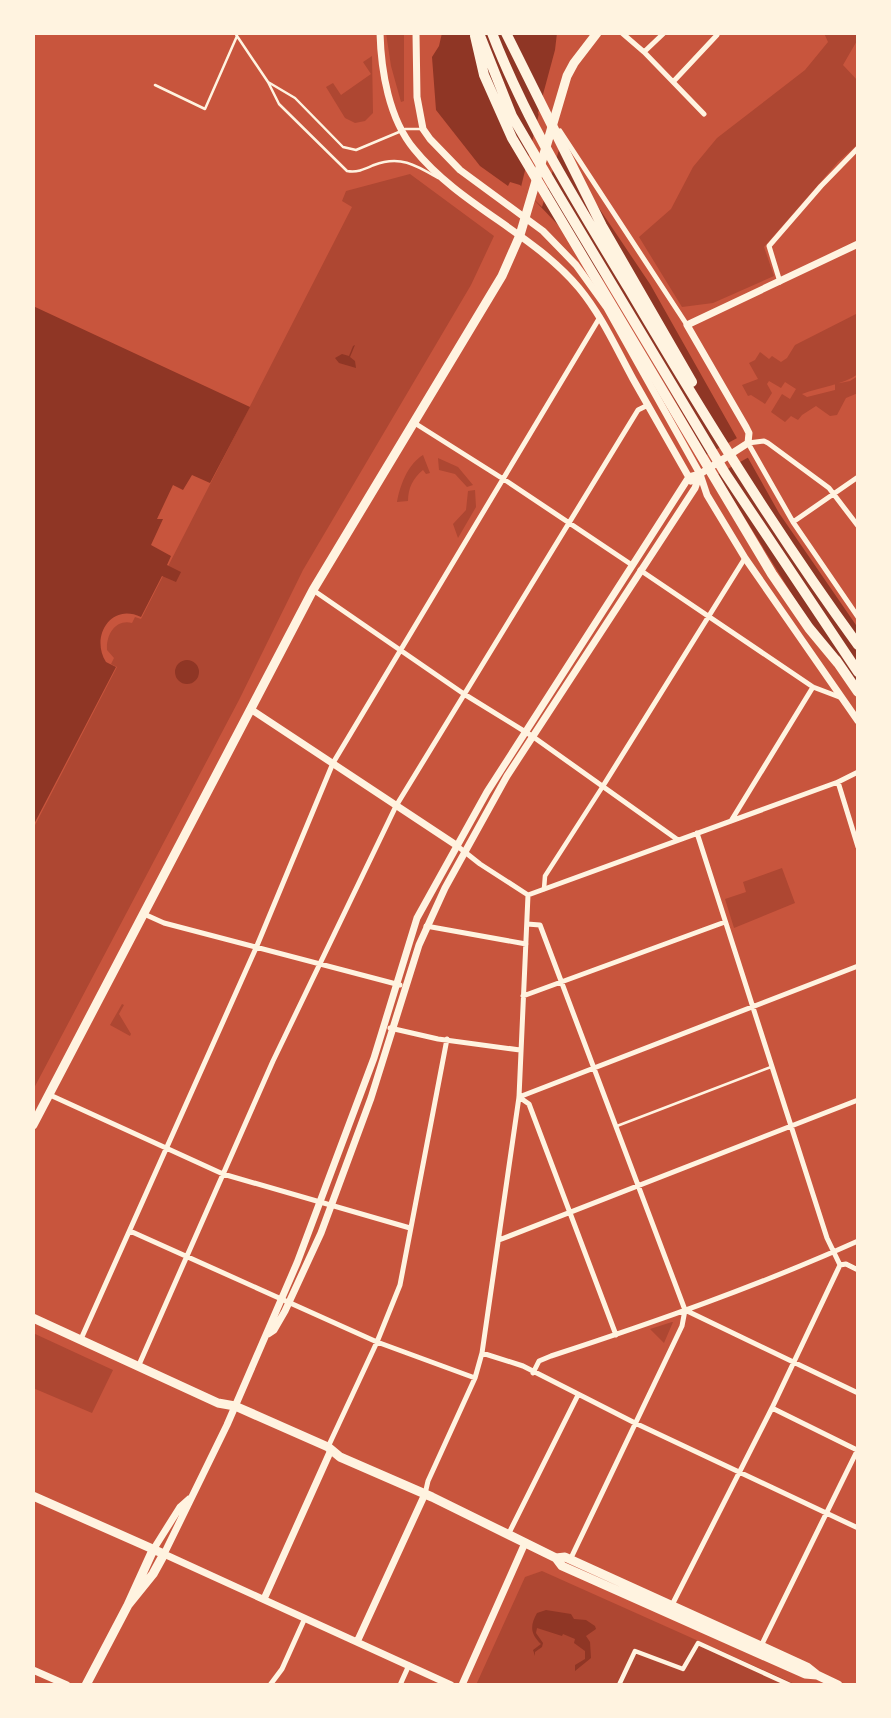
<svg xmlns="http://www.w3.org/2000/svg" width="891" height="1718" font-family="Cabin,sans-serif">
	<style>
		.green { fill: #ae4732 }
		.water { fill: #8f3625 }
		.pier { fill: #c8553d }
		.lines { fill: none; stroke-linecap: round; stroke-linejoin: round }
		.service { stroke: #fff3e0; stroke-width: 2.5 }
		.pedestrian { stroke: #fff3e0; stroke-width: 4.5 }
		.minor { stroke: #fff3e0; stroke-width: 5 }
		.tertiary { stroke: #fff3e0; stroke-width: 7 }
		.primary { stroke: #fff3e0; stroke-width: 9 }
		.trunk { stroke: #fff3e0; stroke-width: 9 }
		.motorway { stroke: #fff3e0; stroke-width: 10 }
	</style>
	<rect width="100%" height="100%" fill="#c8553d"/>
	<path class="green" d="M386,33H404V101L401,102L391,66Z
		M824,33H858V39L843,65L858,81V144L838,162L764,247L774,276L713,303L682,307L639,237L671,209L693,167L717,138L805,70L828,42Z
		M372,56L373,113L365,121L355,123L345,118L326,87L333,83L341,95L371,74L363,62Z
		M410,174L494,236L471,285L303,570L239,700L33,1090V829L117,667L111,664L114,658L107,650C106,634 116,619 132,623L135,617L141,619L352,207L342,201L346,191Z
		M858,313V374C843,385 820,387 802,394L807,397L835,390V384L850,381L858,376V393L846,398L837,415L830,416L816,406L802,415L798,420L791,416L785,422L771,412L782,394L790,399L796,389L785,382L781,388L769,381L767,384L772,393L765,404L751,395L748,396L742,385L758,379L749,363L755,360L760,352L769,359L772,356L781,362L787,358L795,345Z
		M423,455L430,473L426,474L423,470C413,478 408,488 408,501L397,502C400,485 408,464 423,455Z
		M438,458L458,467L473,485L467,487L455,474L439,470Z
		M475,490L476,507L458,538L453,524L466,510L468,491Z
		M782,868L795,903L734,928L725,899L746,892L743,882Z
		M122,1004L124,1005L119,1014L131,1034L130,1036L110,1025Z
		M673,1322L664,1343L650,1329L672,1322Z
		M33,1333L113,1370L92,1413L33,1388Z
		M542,1571L797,1685H476L525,1577Z"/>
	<path class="water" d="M442,33H557L555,50L538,113L576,174L650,284L779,513L858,628V694L824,646L715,470L642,343L630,316L579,247L520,185L510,182L508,186L480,166L436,110L432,57L439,46Z
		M33,306L250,407L210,483L192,475L183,490L173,485L157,519H163L151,545L171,556L167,565L181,572L176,582L162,576L141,617C111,602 90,637 106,662L116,667L33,826Z
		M355,345L350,357L355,361L356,368L339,363L335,358L342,354L349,356L353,346Z
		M175 672a12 12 0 1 1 24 0a12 12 0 1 1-24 0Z
		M546,1610L571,1614L574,1619L586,1620L595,1626L596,1629L586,1636L590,1642L591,1658L575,1671V1665L585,1659V1651L574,1643L575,1639L563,1634L562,1636L537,1628L536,1633L543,1643L542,1647L535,1652V1656L533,1650L541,1644C530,1633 530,1626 537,1613Z"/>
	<path class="pier" d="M541,105L561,143L542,207L521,187Z
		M739,437L749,457L717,475L706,455Z"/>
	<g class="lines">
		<path class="service" d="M235,33L268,82L279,104L347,171C357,173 365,169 374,165C400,155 416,165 438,178
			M268,82L295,98L343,147L356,150L399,132
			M155,85L205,109L237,36
			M405,129H423
			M617,1126L771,1067"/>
		<path class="pedestrian" d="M544,889L545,876L603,786
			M619,1685L635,1651L683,1669L698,1643L790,1685"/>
		<path class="minor" d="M622,33L644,52L704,114
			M644,52L664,33
			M673,82L717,35L715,33
			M560,131L687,325
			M780,282L769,246L821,186L858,148
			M413,422L508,482L632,565
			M793,522L858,477
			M858,526L829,488L768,443L764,441L748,443L793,522L858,617
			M640,570L813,687L842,698
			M313,590L464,694L532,736L678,840
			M838,782L858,847
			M603,786L745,558
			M731,821L813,687
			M697,833L827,1238L840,1265L846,1264L858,1270
			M456,845L480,864L528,895
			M528,895L838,782L858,772
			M144,914L164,923L400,985
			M527,924L540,925L685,1310L682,1326L570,1560
			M426,926L526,944
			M523,996L725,922
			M390,1028L438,1039L520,1050
			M50,1095L223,1174L410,1228
			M519,1097L858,966
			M519,1097L529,1104L616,1335
			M130,1231L377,1342L475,1378
			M499,1240L858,1100
			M685,1310L858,1393
			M81,1339L256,948L333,763L600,317
			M482,1353L523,1366L635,1423L858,1528
			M138,1367L273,1061L396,806L638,410L648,405
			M533,1373L539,1361L551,1356C655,1322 758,1286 858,1241
			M772,1408L857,1450
			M328,1447L377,1342L400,1285L447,1039
			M425,1494L428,1481L475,1378L482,1353L519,1097L528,895
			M508,1535L578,1395
			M672,1605L772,1408L840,1265
			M761,1646L858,1449
			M270,1685L282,1669L305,1618
			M400,1685L409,1665"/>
		<path class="tertiary" d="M380,33C381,71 389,119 414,149C460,206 532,232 579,288C602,316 616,348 633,379C652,413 672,447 691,481
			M416,33L417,97L423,129L430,139L460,170L543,231L576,265L607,308L700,474L707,495L745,558L858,721
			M252,710L456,845
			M268,1334L274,1330L285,1311L321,1233L371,1098L419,945L445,888L507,776L695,488L700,474
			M153,1550L180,1507L189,1499
			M264,1599L331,1450
			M357,1642L425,1494
			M33,1670L67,1685
			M451,1685L164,1554L227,1425L297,1263L374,1058L417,918L487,792L689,477L700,474L748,443L749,433L746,427L687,325L858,244
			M462,1685L525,1543"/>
		<path class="primary" d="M33,1125L313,590L502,276L520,235L567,76L574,63L597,33
			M33,1318L218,1403L235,1406L328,1447L340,1457L432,1497L556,1558L562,1566L805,1674L817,1675
			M556,1558L565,1557L807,1667L817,1675L838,1685"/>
		<path class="trunk" d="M33,1496L164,1554L153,1574L128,1605
			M86,1685L128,1605L153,1550"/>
		<path class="motorway" d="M479,33L512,116L556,191L725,473L858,672
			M492,33C527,124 579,206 629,289C701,411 775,531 858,645
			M506,33L602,226L692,382
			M475,36L484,75L512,138L772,574L809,628L838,663
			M836,660L858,692"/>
	</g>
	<rect width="891" height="1718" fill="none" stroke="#fff3e0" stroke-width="70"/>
</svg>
